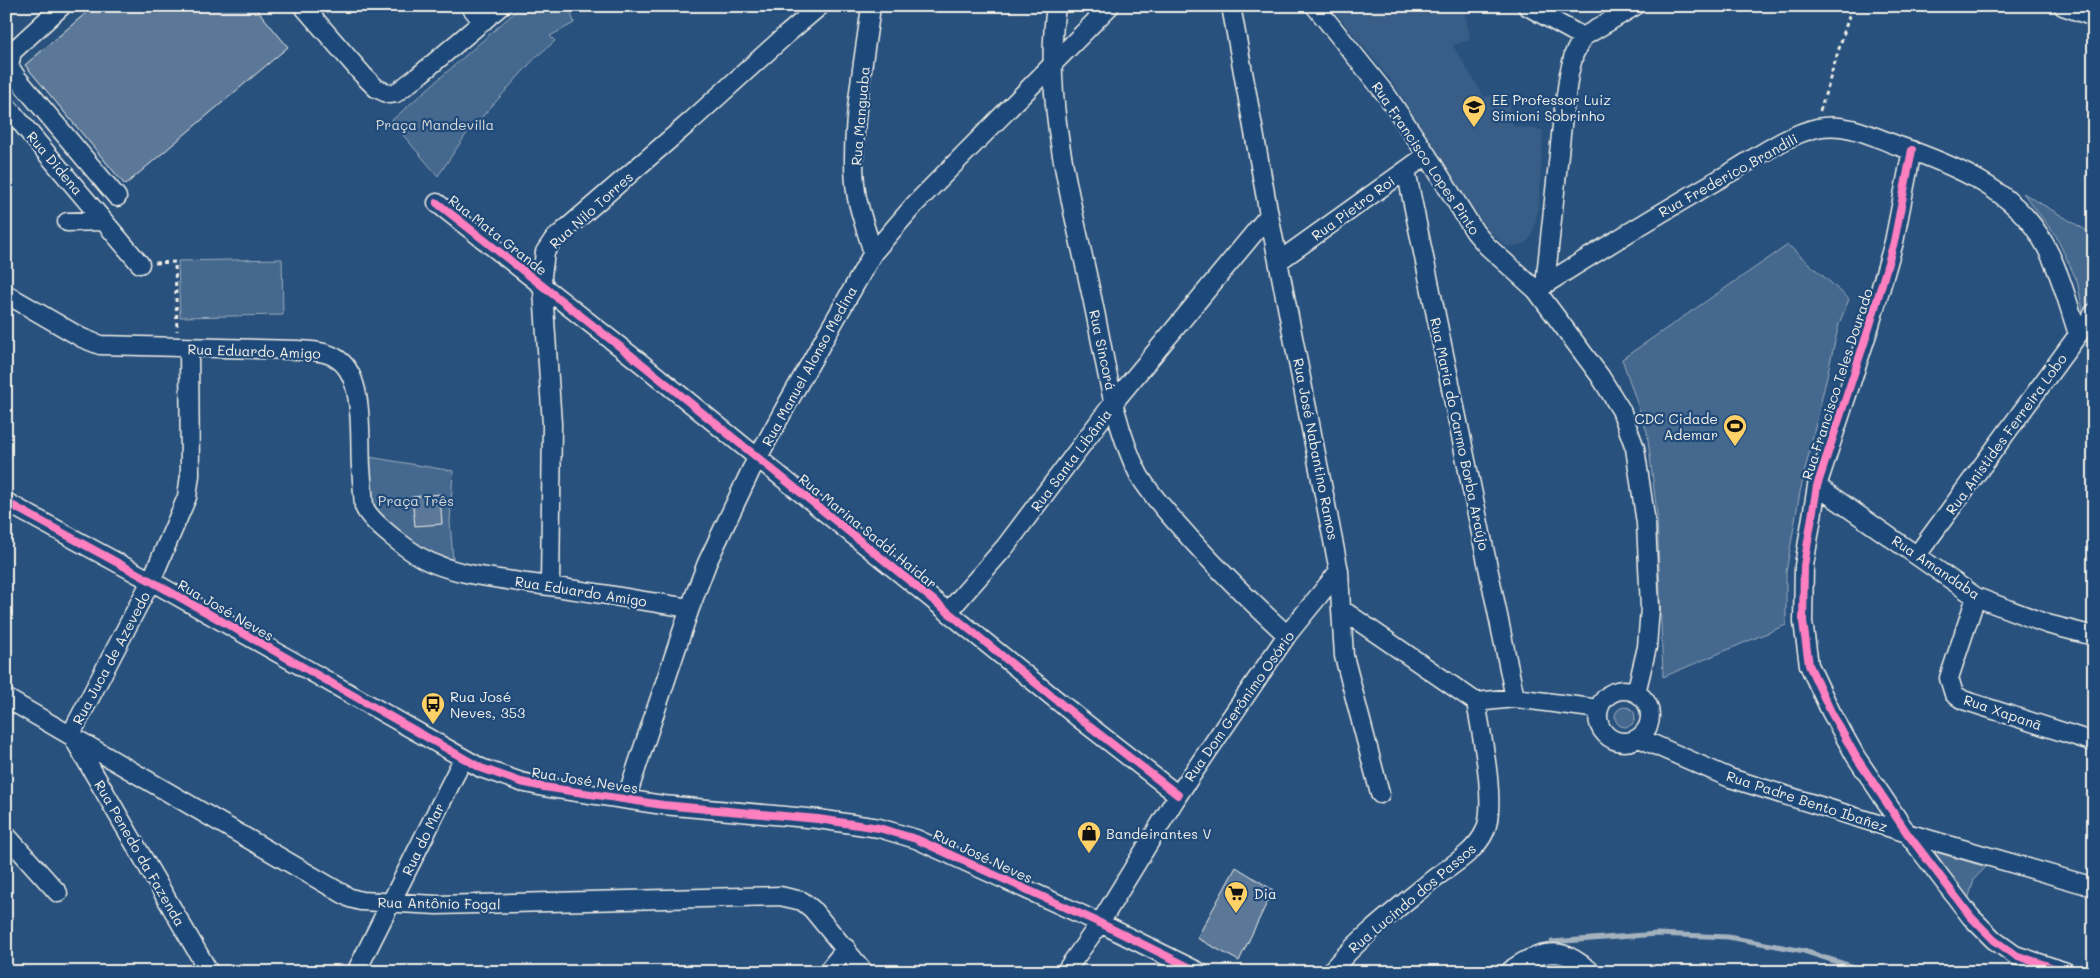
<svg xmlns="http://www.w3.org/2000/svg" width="2100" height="978" font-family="Mali,sans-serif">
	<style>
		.built { fill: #375d86 }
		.green { fill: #45688e; stroke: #9cacbb }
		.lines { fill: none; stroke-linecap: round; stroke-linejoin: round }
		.stream { stroke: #a4b2be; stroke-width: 5 }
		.building { fill: #5b7899; stroke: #f4f1e8 }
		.minor-casing { stroke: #f4f1e8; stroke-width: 21 }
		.path { stroke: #f4f1e8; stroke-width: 3; stroke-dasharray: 4 4; stroke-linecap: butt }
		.minor { stroke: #1f4a7a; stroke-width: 18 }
		.cycleway-casing { stroke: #1f4a7a; stroke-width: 11 }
		.cycleway { stroke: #ff80c0; stroke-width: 8 }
		.labels { text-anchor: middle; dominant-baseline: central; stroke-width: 4.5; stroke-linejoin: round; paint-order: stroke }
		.poi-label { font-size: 14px; fill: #f4f1e8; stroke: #1f4a7a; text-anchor: start }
		.street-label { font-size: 14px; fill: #f4f1e8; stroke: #1f4a7a }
		.park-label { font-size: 14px; fill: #dadcda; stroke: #1f4a7a }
	</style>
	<rect width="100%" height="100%" fill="#28517e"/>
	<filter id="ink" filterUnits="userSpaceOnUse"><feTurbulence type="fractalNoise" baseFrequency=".02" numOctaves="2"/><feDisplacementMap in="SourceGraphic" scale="10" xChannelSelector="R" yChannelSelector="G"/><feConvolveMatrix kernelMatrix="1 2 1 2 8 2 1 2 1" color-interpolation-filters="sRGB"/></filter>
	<g filter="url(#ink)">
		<path class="built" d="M1330,6H1464L1470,40L1453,45L1484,97L1508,92L1513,126L1543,130L1539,206L1532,236L1525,244L1507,247L1485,227L1435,151L1394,84Z"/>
		<path class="green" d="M522,6H569L574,23L550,36L555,41L536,57L472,128L471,127L438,176L391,121Z
			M2023,193L2094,235V298L2083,311L2077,281L2056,236Z
			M1788,245L1849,299L1839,324L1800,492L1786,572V625L1663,677L1657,514L1647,432L1622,359Z
			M282,259L283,315L180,317L178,261Z
			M369,457L453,471L450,522L453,559L431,553L402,535L378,515L371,500Z
			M1615 717a10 10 0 1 1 20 0a10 10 0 1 1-20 0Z
			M1935,852L1986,867L1974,879L1968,900Z"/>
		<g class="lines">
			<path class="stream" d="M1552,942L1657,934L1728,937L1804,951L1869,972"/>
		</g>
		<path class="building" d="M94,6H254L288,47L125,185L25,65Z
			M440,494L442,524L415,526L412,497Z
			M1236,867L1273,890L1239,961L1197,938Z"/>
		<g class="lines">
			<g class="minor-casing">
				<path id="minor" d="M62,6L12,52L9,66L17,78L117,197
					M303,6L363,75L376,88L389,94L396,93L417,77L501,6
					M470,6L483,22
					M871,6C864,63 847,143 857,198C861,217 868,235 873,253
					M1056,6C1042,107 1074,209 1094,307C1106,363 1113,424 1139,475C1150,494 1166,511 1181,528C1214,566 1250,601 1287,635
					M1231,6L1269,215L1339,571L1341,609L1476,702L1515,698L1599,709
					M1315,6L1388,97L1427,155L1475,232L1487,246L1536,290L1600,376L1621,410L1635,448L1646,523L1650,608L1647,647L1636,693
					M1527,6L1583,37
					M2063,6L2094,17
					M6,105L140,264
					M1912,150L1894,242L1870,325L1817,486L1804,566L1803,622L1809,665L1831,712L1856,757L1907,833L1971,917L1994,940L2015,955L2066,972
					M1406,170L1515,698
					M437,203L642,364L1080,719L1178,795
					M67,222L104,221
					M1279,261L1427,155
					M1545,285L1563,116L1569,74L1574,54L1583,37L1635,6
					M1536,290C1601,249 1667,209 1733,171C1758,156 1789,134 1817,128C1845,122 1870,135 1896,145C1951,164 2015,189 2044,243C2060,271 2068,304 2078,334
					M6,294L82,338L100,345L298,350C312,351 328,351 339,360C365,379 359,438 361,467C362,480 363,493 364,506C369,522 414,555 430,562C460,575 495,578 527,583C582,590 636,600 690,608
					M189,348L190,475L187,497L151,581L71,734L209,972
					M1817,486L1976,597L2047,624L2094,636
					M6,502L151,581L481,768L521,782L544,787L663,805L818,819L879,828L916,839L1100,923L1199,972
					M1917,555L2094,313
					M550,586L552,424L542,276L545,252L553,240L691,121L787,34L820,6
					M1976,597L1949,678L1954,694L1963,700L2094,742
					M1341,609L1344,656L1380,794
					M948,612L1005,547L1114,402L1269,215
					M1598 716a26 26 0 1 1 52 0a26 26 0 1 1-52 0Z
					M6,698L350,898L361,901L437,905L780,896L802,901L812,909L864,972
					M1639,738L1730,778L1907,833L2094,887
					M626,799L690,608L707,563L751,470L786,406L873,253L915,204L1110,6
					M6,835L58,893
					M356,972L463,759
					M827,972L846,948
					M1065,972L1100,923L1178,795L1287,635L1339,571
					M1330,972C1360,937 1397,909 1432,880C1449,867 1476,852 1485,831C1497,804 1481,732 1476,702
					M1509,972C1522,960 1547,949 1565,955C1575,958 1584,966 1592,972"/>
			</g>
			<path class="path" d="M1820,111L1852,6
				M155,263L175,262L177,331"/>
			<use href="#minor" class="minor"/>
			<g class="cycleway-casing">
				<path id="cycleway" d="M1912,150L1894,242L1870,325L1817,486L1804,566L1803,622L1809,665L1831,712L1856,757L1907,833L1971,917L1994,940L2015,955L2066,972
					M437,203L642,364L1080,719L1178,795
					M6,502L151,581L481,768L521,782L544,787L663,805L818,819L879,828L916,839L1100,923L1199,972"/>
			</g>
			<use href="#cycleway" class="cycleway"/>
		</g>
	</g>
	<defs>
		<g id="school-pin" transform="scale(1.25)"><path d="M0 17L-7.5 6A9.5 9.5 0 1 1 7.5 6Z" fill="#ffd166" stroke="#1f4a7a"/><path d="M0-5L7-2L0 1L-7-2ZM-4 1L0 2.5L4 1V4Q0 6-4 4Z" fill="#111"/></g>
		<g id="stadium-pin" transform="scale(1.25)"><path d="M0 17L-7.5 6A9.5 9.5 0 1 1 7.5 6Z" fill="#ffd166" stroke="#1f4a7a"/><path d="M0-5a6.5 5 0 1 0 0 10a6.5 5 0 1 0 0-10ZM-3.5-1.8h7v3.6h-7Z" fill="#111"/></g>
		<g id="bus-pin" transform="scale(1.25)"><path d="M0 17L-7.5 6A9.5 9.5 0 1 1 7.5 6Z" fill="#ffd166" stroke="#1f4a7a"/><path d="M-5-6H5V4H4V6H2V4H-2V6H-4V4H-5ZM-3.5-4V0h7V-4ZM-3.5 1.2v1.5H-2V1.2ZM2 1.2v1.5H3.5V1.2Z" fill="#111"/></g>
		<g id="shop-pin" transform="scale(1.25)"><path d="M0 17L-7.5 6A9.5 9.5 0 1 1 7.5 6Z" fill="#ffd166" stroke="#1f4a7a"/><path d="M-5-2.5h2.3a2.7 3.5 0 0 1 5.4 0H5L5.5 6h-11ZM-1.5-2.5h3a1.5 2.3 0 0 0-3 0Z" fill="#111"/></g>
		<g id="supermarket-pin" transform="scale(1.25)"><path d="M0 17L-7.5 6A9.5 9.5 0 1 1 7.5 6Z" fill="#ffd166" stroke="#1f4a7a"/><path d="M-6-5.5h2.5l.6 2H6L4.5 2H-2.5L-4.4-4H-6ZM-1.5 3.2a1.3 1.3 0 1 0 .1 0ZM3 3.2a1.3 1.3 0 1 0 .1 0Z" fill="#111"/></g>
	</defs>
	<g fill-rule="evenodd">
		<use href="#school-pin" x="1474" y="107"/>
		<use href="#stadium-pin" x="1735" y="426"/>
		<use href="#bus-pin" x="433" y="704"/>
		<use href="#shop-pin" x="1089" y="833"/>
		<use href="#supermarket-pin" x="1236" y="893"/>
	</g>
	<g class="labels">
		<g class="poi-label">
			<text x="1492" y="99">EE Professor Luiz<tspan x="1492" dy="16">Simioni Sobrinho</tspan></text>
			<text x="1718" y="418" text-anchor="end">CDC Cidade<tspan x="1718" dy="16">Ademar</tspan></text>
			<text x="450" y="696">Rua José<tspan x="450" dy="16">Neves, 353</tspan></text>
			<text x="1106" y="833">Bandeirantes V</text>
			<text x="1254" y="893">Dia</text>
		</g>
		<g class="street-label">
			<text transform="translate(860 116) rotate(-85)">Rua Manguaba</text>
			<text transform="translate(1426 158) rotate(56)">Rua Francisco Lopes Pinto</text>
			<text transform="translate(55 163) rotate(50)">Rua Didena</text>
			<text transform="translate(1728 175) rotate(-29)">Rua Frederico Brandili</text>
			<text transform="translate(1353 208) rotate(-36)">Rua Pietro Roi</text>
			<text transform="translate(591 210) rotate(-42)">Rua Nilo Torres</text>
			<text transform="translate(498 235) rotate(38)">Rua Mata Grande</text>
			<text transform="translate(1103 350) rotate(78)">Rua Sincorá</text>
			<text transform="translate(254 351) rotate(2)">Rua Eduardo Amigo</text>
			<text transform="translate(809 366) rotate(-61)">Rua Manuel Alonso Medina</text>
			<text transform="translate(1837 384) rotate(-72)">Rua Francisco Teles Dourado</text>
			<text transform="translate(1460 434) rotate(78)">Rua Maria do Carmo Borba Araújo</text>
			<text transform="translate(2006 434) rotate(-54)">Rua Anistides Ferreira Lobo</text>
			<text transform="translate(1316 449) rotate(79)">Rua José Nabantino Ramos</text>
			<text transform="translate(1071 460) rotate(-53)">Rua Santa Libânia</text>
			<text transform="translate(868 531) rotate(39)">Rua Marina Saddi Haidar</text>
			<text transform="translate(1936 567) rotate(34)">Rua Amandaba</text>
			<text transform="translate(581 591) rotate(9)">Rua Eduardo Amigo</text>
			<text transform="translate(226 610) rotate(30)">Rua José Neves</text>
			<text transform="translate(111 658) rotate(-62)">Rua Juca de Azevedo</text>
			<text transform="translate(1239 706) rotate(-55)">Rua Dom Gerônimo Osório</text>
			<text transform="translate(2003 712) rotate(19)">Rua Xapanã</text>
			<text transform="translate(585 780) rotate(9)">Rua José Neves</text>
			<text transform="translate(1807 801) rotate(18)">Rua Padre Bento Ibañez</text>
			<text transform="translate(423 839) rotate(-64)">Rua do Mar</text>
			<text transform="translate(140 853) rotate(60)">Rua Penedo da Fazenda</text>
			<text transform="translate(983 856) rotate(25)">Rua José Neves</text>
			<text transform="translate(1412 898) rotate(-40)">Rua Lucindo dos Passos</text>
			<text transform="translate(439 903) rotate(1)">Rua Antônio Fogal</text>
		</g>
		<g class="park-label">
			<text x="435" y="124">Praça Mandevilla</text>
			<text x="416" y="500">Praça Três</text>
		</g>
	</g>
	<rect width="2100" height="978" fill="none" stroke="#1f4a7a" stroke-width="25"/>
	<rect x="12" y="12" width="2075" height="953" fill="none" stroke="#f4f1e8" stroke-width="2" filter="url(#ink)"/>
</svg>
